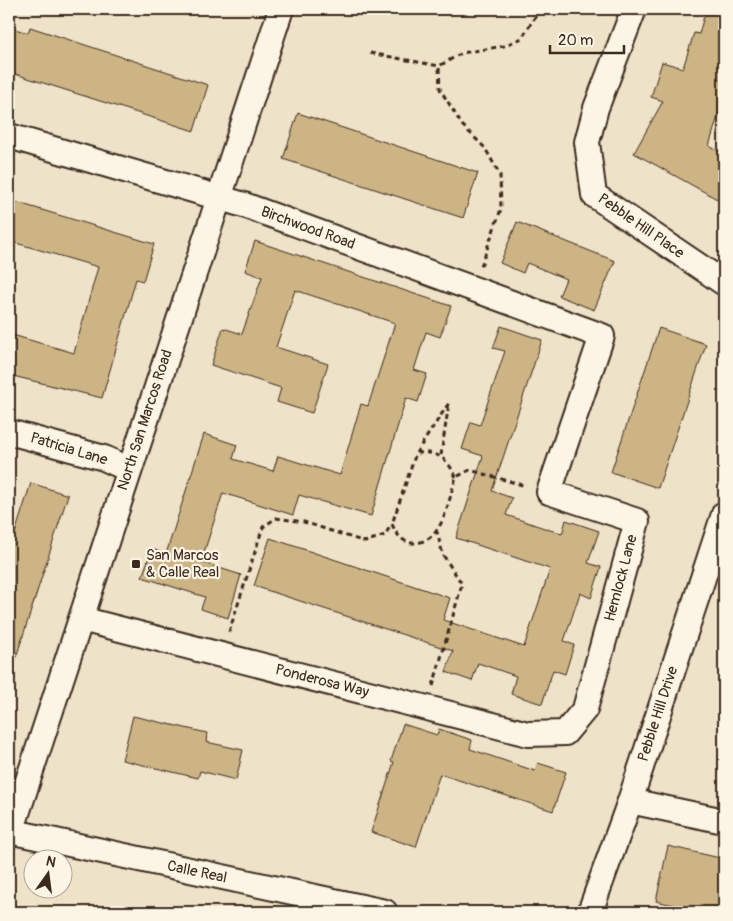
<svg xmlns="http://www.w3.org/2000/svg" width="733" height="921" font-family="Pangolin,sans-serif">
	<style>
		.building { fill: #ccb484; stroke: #3b2a1e }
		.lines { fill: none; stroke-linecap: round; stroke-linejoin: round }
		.minor-casing { stroke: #3b2a1e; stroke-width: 28 }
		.path { stroke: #3b2a1e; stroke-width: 3; stroke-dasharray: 5 4; stroke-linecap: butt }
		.minor { stroke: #fcf5e5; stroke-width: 24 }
		.poi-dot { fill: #3b2a1e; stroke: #fcf5e5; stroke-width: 2 }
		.labels { text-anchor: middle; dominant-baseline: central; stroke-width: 4.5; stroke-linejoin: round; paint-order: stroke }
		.street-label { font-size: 15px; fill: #3b2a1e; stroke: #fcf5e5 }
		.poi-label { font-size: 15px; fill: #3b2a1e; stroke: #fcf5e5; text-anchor: start }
	</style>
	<rect width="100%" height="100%" fill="#eee2c8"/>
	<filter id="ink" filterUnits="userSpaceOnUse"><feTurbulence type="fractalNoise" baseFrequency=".02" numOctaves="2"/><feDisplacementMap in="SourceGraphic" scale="10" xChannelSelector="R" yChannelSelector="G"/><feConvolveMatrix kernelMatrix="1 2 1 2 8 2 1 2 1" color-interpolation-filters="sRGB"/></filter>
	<g filter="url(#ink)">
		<path class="building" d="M706,9H724V96L709,146L724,154V186L717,199L634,153L663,101L651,97L662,62L683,68L694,33L699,34Z
			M9,27L28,33L30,27L208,85L194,131L9,72Z
			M298,113L478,173L463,218L283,159Z
			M9,200L154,244L143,281L136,279L102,398L9,375V334L74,353L98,267L9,241Z
			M517,222L615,261L594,310L559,296L566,279L527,263L523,273L500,263Z
			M255,241L451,306L440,337L426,332L414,370L427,374L418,402L406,398L371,516L299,495L293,515L223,493L201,562L241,575L228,618L201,609L205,597L142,577L152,549L166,554L204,434L237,445L233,459L273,471L278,456L340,475L361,404L368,406L395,323L295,290L276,347L328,364L312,413L277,402L281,388L211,365L223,328L242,334L262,277L245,271Z
			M501,326L542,340L492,491L512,498L506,515L562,534L566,520L599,531L588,563L601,567L591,598L580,593L564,641L574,645L565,674L553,670L542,704L511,694L516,676L478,663L472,681L446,672L453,651L254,586L270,538L450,598L443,620L524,647L550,569L456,538L483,456L462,449L471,422L480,425L505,351L493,348Z
			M659,328L706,344L658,488L611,472Z
			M31,483L68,495L13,667L9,666V552Z
			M133,716L207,733L206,742L243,750L236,780L200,771L198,778L122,760Z
			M403,724L437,735L439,729L472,740L470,749L535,771L538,763L566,772L553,811L440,774L416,847L371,832L394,762L391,761Z
			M668,846L724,859V912H704L656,901Z"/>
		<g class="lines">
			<g class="minor-casing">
				<path id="minor" d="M634,9L596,108L587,142L594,195L724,283
					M9,136L244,205L602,336L549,492L637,521L585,709L565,733L528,734L81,619
					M9,432L104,458L128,469
					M630,801L724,821
					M9,831L385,912
					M11,832L281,9
					M590,912L630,801L724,514"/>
			</g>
			<path class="path" d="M370,53L439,66
				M481,266L501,209L500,175L485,148L462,125L440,89L439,66L462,53L504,46L522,38L540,9
				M416,453L449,403L441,455
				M456,477C447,458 438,451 416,453L392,524C396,534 403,544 415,543C444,541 448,501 456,477L470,470L526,486
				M229,632L263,527L276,518L304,522L365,542L385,535L391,525
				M433,686L462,584L443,555L437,532"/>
			<use href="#minor" class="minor"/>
		</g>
	</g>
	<rect class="poi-dot" x="131" y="559" width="10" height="10" rx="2.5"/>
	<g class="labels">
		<g class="street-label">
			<text transform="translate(641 226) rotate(35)">Pebble Hill Place</text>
			<text transform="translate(308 228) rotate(20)">Birchwood Road</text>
			<text transform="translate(145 420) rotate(-72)">North San Marcos Road</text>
			<text transform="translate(69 449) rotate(17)">Patricia Lane</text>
			<text transform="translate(621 578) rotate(-75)">Hemlock Lane</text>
			<text transform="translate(322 681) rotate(14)">Ponderosa Way</text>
			<text transform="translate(658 714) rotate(-72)">Pebble Hill Drive</text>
			<text transform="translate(197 872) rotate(12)">Calle Real</text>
		</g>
		<g class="poi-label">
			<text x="146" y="555">San Marcos<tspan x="146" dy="17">&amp; Calle Real</tspan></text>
		</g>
	</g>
	<rect width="733" height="921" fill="none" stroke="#fcf5e5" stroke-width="30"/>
	<rect x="15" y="15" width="703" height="891" fill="none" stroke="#3b2a1e" stroke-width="2" filter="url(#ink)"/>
	<g transform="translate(48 874) rotate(14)"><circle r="24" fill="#fcf5e5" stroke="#afa495"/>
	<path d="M0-4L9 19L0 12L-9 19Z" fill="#3b2a1e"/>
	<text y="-8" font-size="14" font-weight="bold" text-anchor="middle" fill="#3b2a1e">N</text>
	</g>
	<path d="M550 45v8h74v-8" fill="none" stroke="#3b2a1e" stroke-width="2.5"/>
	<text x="558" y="45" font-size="15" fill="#3b2a1e" stroke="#fcf5e5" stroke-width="4" paint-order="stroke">20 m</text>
</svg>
